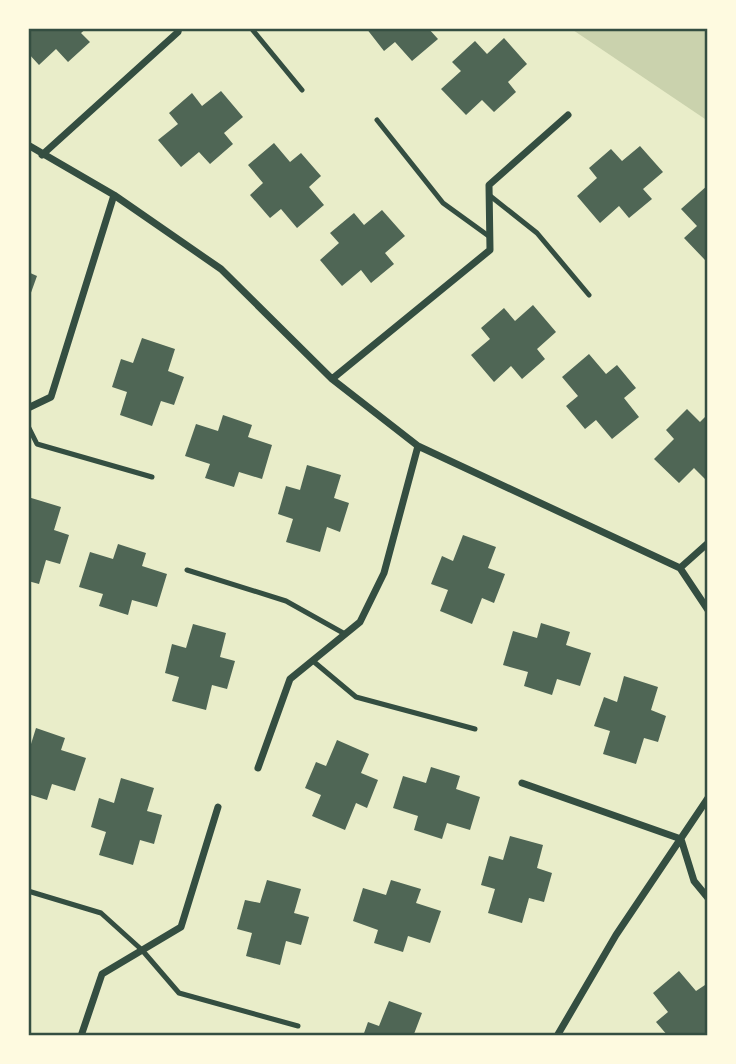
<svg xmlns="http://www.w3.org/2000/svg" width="736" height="1064" font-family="Inter,sans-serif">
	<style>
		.green { fill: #cad2ad }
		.building { fill: #4f6655 }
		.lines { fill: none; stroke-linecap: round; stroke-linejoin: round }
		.service { stroke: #344e41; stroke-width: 5 }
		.minor { stroke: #344e41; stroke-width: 7 }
		.neatline { fill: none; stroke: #344e41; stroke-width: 2.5 }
	</style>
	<rect width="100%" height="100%" fill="#e9edc9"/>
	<path class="green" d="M570,28H708V121Z"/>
	<path class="building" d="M28,28H87L81,33L90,42L68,62L56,49L39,65L28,53Z
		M366,28H428L438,39L412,61L395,42L384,51Z
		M504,38L527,64L508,82L516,92L494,112L482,100L466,115L441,89L461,71L452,62L475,41L487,54Z
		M221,91L243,117L224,133L233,144L210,164L199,152L181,167L158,140L178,124L169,113L192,93L202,106Z
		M274,143L290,162L301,153L321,176L309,187L324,205L297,228L281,209L270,218L250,195L263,183L248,165Z
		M640,146L663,172L643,189L652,199L629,218L619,206L600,223L577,196L597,178L589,168L611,149L622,161Z
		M708,185V257L705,260L684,238L697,226L681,209Z
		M382,210L405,236L385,253L394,264L371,283L361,270L342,286L320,260L339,243L330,233L354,213L364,225Z
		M28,272L37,276L28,301Z
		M533,305L556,332L537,349L545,359L522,379L511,366L494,382L471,355L490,339L481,328L504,308L515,321Z
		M142,338L175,349L168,371L184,377L174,405L161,401L152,426L120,415L127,392L112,387L121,359L133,363Z
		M589,354L606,374L617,365L636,388L624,398L639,417L612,439L596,420L585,429L566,406L578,396L562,377Z
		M687,409L700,422L708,414V482L694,468L679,483L654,459L674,439L666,430Z
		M223,415L252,425L248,437L272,445L262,479L239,472L234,487L205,478L210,464L185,456L196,424L218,431Z
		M307,465L341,475L334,498L349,503L340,532L327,527L320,552L286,542L293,519L278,514L286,486L300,490Z
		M28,497L61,507L54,530L69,535L60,564L46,560L39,584L28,581Z
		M463,535L496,547L488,568L505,574L494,603L482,598L472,624L440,611L448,590L431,584L442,556L453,561Z
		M118,544L146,553L142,566L167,574L157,607L132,600L128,615L99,606L103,594L79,587L90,552L113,559Z
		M541,623L570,632L566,645L591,653L580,686L557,679L552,695L524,686L528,672L503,665L513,631L537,638Z
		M193,624L226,633L220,657L235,661L227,689L212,685L206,710L172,701L179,677L165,673L172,644L186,648Z
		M624,676L658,687L651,710L666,716L658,742L644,738L636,764L603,754L610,731L594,726L604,697L617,702Z
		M36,728L65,738L61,750L86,758L75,791L52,784L47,800L28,794V743L31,744Z
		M337,740L369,754L361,773L378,780L367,808L356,803L345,830L312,816L321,795L305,788L316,762L326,766Z
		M431,767L460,776L456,789L480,797L470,830L447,823L442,839L414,830L418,816L393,808L403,776L426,783Z
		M121,778L154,788L147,811L162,815L154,844L140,840L133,865L99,855L106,832L91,827L99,798L114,803Z
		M510,836L543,845L537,868L552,873L544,902L529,898L522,923L488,913L495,889L481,885L489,856L503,860Z
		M267,880L301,889L294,913L309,917L301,945L286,941L280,965L246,956L252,933L237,929L245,900L260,903Z
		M391,880L421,889L416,903L441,911L430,943L408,936L403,952L374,943L378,930L353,921L363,888L386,895Z
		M679,971L696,991L708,983V1036H668L656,1022L668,1012L653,993Z
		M389,1001L422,1013L414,1034L418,1036H363L368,1022L379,1026Z"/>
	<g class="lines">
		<path class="service" d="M251,28L302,90
			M377,120L443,203L490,237
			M489,195L537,233L589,295
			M28,426L37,444L152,477
			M187,570L286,601L345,634
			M313,661L356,697L475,729
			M28,891L101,913L142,950L179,993L298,1026"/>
		<path class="minor" d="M28,145L114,195L221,269L332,379L418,446L680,568L708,610
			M42,155L178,32L179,28
			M332,379L490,250L489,185L568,115
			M28,408L51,397L114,195
			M680,568L708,543
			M258,768L290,679L360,622L384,573L418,446
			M522,783L681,839L694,881L708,898
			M81,1036L102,974L181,927L218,807
			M557,1036L616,935L708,798"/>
	</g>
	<rect width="736" height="1064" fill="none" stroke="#fefae0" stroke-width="60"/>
	<rect x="30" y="30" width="676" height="1004" class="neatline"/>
</svg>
